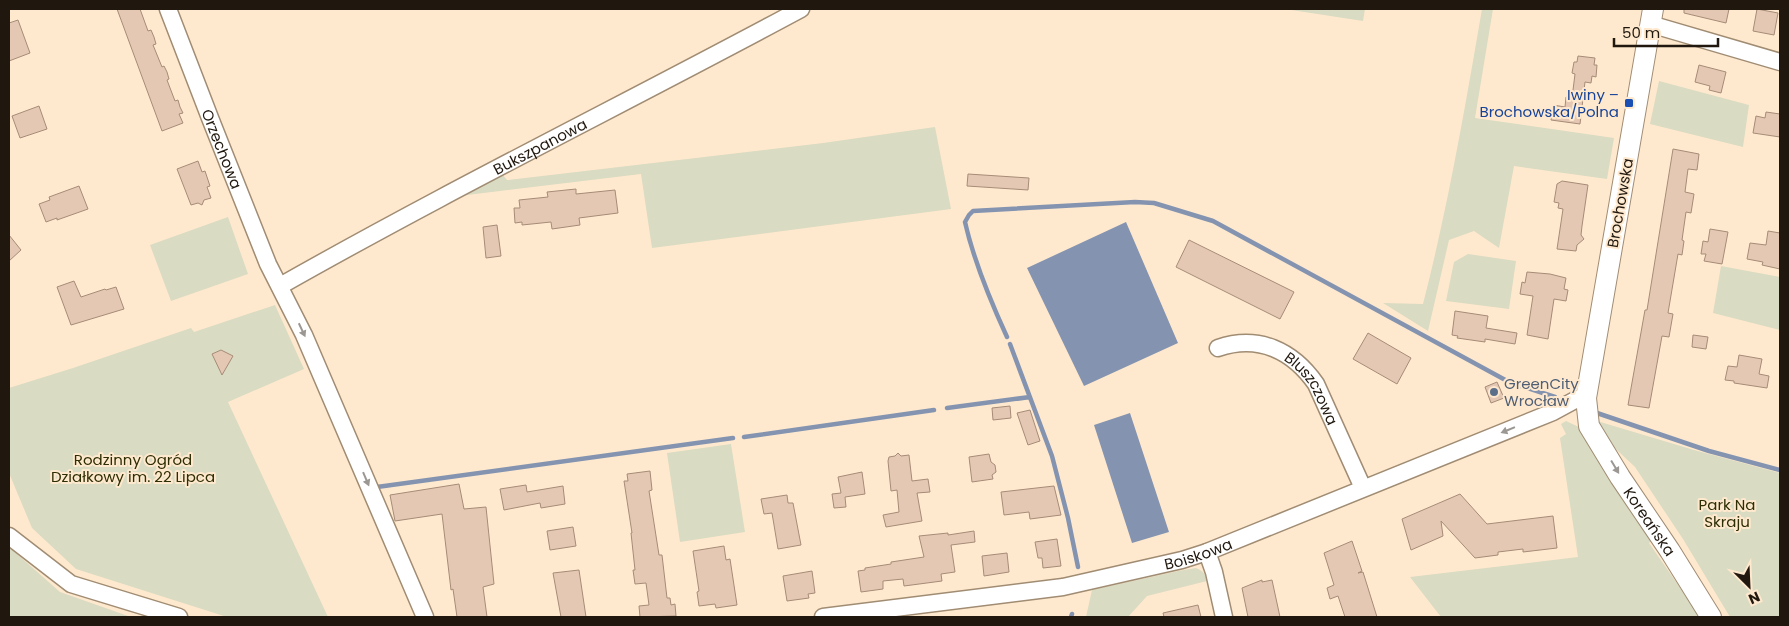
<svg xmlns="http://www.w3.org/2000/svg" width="1789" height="626" font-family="Poppins,sans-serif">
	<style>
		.green { fill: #d9dbc2 }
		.water { fill: #8494b0 }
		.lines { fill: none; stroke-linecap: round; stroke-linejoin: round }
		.stream { stroke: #8494b0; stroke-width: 4.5 }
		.building { fill: #e4c8b3; stroke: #a68c78 }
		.minor-casing { stroke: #a08c73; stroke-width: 19 }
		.tertiary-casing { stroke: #a08c73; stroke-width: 22 }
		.minor { stroke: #fff; stroke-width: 16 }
		.tertiary { stroke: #fff; stroke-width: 20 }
		.oneway { fill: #9b9793 }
		.transit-dot { fill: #1a4fb4; stroke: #ffe9ce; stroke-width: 2 }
		.service-dot { fill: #5c6f8a; stroke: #ffe9ce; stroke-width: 2 }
		.labels { text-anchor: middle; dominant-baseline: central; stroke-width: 4; stroke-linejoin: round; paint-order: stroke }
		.transit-label { font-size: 15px; fill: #164399; stroke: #ffe9ce; text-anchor: end }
		.street-label { font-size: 15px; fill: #20180f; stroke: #ffe9ce }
		.service-label { font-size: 15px; fill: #4e5e75; stroke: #ffe9ce; text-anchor: start }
		.park-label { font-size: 15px; fill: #2e2e04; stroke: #ffe9ce }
	</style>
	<rect width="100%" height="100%" fill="#ffe9ce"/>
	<path class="green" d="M1285,9H1365L1363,21Z
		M1482,9H1493L1475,118L1614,138L1607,179L1514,166L1499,248L1474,231L1449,240L1428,331L1383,303L1423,304C1448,207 1465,108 1482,9Z
		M1659,81L1749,105L1743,147L1650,124Z
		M935,127L951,209L652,248L641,174L459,196L501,173L507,180L823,143Z
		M228,217L248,274L171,301L150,245Z
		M1468,254L1516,261L1509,309L1446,301L1454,262Z
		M1721,266L1780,277V330L1713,313Z
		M275,305L304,369L228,402L328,617H227L76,569L32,528L9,473V388L73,368L191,328L194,332Z
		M1566,421L1581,428L1656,537L1649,543L1681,589L1695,600L1705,617H1441L1410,577L1578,557L1560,438L1566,434L1561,424Z
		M1597,421L1694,450L1780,473V617H1730L1683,539L1635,467L1603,437Z
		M731,444L745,532L680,542L667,453Z
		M9,547L60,592L131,617H9Z
		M1196,568C1203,571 1205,573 1207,581L1147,596L1128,617H1086L1092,590L1178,571Z"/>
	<path class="water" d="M1126,222L1178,343L1084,386L1027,268Z
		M1130,413L1169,532L1132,543L1094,425Z"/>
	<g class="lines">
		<path class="stream" d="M1007,337C990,300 974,262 965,222L969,215L973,211L1135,202L1154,203L1213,221L1509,382L1555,397
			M1010,344L1052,456L1068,518L1078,567
			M947,408L1030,397
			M1597,413L1709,451L1780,470
			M744,437L934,410
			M377,487L733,438
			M1071,617L1072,614"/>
	</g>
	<path class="building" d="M117,9H140L148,31L151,30L154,37L156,44L153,45L162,67L164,66L167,72L169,79L167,80L175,101L178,100L180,107L183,113L179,114L183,123L162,131Z
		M1684,9H1729L1726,23L1684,13Z
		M1757,9L1778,13L1774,35L1753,31Z
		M18,20L30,53L9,61V23Z
		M1578,56L1595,58L1594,65H1597L1596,77L1592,76L1591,83L1585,82L1580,124L1551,120L1553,105L1565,107L1566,97L1572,98L1575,74L1572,73L1574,62H1577Z
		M1699,65L1726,72L1721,93L1709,90L1710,86L1695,82Z
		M39,106L47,129L20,138L12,116Z
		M1766,112L1780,114V137L1753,133L1756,116L1765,118Z
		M1673,149L1699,154L1697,170L1688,169L1685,192L1694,194L1691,213L1686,212L1682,240L1684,241L1682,255L1678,254L1668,313L1673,314L1669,337L1662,336L1649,408L1628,405L1645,310H1647Z
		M198,161L202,172L205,171L210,186L207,187L211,198L204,200L202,205L198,203L191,205L177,169Z
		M968,174L1029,178L1028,190L967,186Z
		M1562,181L1588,185L1582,226L1581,235L1584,239L1577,245L1576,251L1557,249L1563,209L1558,208L1559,203L1554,202L1557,184Z
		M79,186L88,209L57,220V218L46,222L39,204L50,200L49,197Z
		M576,189V194L615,190L618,213L579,218L580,225L552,229L551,222L522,225V222L515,223L514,208H520L519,200L548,197L547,192Z
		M497,225L501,256L486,258L483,227Z
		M1710,229L1728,232L1722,264L1704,261L1706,254H1701L1703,241L1708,242Z
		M1768,231L1780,233V269L1762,265L1763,262L1747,259L1750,243L1766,245Z
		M9,235L21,250L9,261Z
		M1189,240L1294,292L1280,319L1176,267Z
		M1527,272L1550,274L1566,278L1564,289L1568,290L1566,301L1554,299L1548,339L1527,335L1533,296L1520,294L1522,282L1525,283Z
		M74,281L81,297L105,289L106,290L116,287L124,309L71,325L57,287Z
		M1455,311L1488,316L1486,328L1517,333L1515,344L1485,339V342L1457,338L1458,336L1452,335Z
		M1368,333L1411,358L1397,384L1353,359Z
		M1693,335L1708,337L1706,349L1692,347Z
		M221,350L233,356L222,375L212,354Z
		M1739,355L1762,359L1759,374L1769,376L1767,388L1734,383V381L1725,380L1728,366L1737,367Z
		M1497,382L1504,398L1491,403L1485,387Z
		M1010,406L1011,418L993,420L992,408Z
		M1030,410L1040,441L1028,445L1017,413Z
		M898,453L901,456L909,455L912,481L928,479L930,492L917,493L922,521L886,527L883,515L899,512L897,490L891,491L888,461L889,457L895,456Z
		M989,454L991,462L995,465L996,472L992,475L993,479L972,482L969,457Z
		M650,471L652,490L649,491L659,555H662L667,598H670L671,605L675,604L676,616L640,617L639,606L649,605L646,583L635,584L633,570H635L631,533H632L624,481H628L627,474Z
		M862,472L865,494L845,497L846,507L834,508L832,494L841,493L838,477Z
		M459,484L464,509L486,507L494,584L483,587L487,617H457L453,589L451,590L442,514L395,521L390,495Z
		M526,485L527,492L563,486L565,504L541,508L540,503L504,510L500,489Z
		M1054,486L1061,515L1030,519L1029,512L1004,515L1001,492Z
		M1460,494L1487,524L1553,516L1557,548L1523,552V549L1498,552V555L1475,558L1441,521L1443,536L1411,550L1402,519Z
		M787,495L788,503H793L801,545L778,549L772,513L764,514L761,499Z
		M573,527L576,546L550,550L547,531Z
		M974,531L975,542L951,545L955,572L941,574L942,581L904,586L903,579L883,581V589L861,592L858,571L865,570V568L891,564V562L924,557L919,536L948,533V535Z
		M1057,539L1061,566L1043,568L1042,558H1038L1035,542Z
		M1352,541L1362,571L1358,573L1363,572L1377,617H1345L1338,596L1330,599L1327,588L1334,585L1324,553Z
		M724,546L726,560L730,559L737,605L716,608L715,604L699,606L697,592L699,591L693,551Z
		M1007,553L1009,572L984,576L982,556Z
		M579,570L586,617H561L553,573Z
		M812,571L815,593L808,594L809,598L787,601L783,576Z
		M1262,580V582L1272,580L1280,617H1248L1242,588Z
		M1198,605L1201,617H1164L1163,613Z"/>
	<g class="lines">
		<g class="minor-casing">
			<g id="minor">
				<path id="s1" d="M168,9L210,118L268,264L304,335L425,617"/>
				<path d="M1650,24L1780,62"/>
				<path id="s2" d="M280,286C451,189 628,102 801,9"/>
				<path id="s3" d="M1218,348C1259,334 1293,351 1316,384L1363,488"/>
				<path d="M9,536L71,584L179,617"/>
				<path d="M1207,552L1214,572L1224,617"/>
				<path id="s4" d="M823,617L1063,587L1182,560L1207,552L1553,412L1577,399L1586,398"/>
			</g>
		</g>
		<g class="tertiary-casing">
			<g id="tertiary">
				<path id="s5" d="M1653,9L1586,398L1589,426L1620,477L1670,551L1711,617"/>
			</g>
		</g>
		<use href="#minor" class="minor"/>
		<use href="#tertiary" class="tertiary"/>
	</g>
	<defs><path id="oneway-solid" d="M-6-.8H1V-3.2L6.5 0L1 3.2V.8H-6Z" transform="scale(1.25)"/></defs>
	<g class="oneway">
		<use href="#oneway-solid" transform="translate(302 330) rotate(65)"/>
		<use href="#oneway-solid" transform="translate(1508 430) rotate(158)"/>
		<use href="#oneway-solid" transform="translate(1615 467) rotate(59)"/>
		<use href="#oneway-solid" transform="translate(366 479) rotate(67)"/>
	</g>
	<rect class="transit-dot" x="1624" y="98" width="10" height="10" rx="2.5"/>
	<circle class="service-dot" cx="1494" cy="392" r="5"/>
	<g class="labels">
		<g class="transit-label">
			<text x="1619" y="94">Iwiny –<tspan x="1619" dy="17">Brochowska/Polna</tspan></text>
		</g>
		<g class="street-label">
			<text stroke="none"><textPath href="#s2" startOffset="295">Bukszpanowa</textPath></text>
			<text stroke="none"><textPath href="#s1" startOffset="150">Orzechowa</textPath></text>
			<text transform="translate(1620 203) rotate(-80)">Brochowska</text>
			<text stroke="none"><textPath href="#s3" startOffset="114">Bluszczowa</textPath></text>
			<text stroke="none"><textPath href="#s5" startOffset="536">Koreańska</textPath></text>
			<text stroke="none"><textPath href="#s4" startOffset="381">Boiskowa</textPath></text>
		</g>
		<g class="service-label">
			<text x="1504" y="383">GreenCity<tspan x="1504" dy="17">Wrocław</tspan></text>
		</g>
		<g class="park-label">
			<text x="133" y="459">Rodzinny Ogród<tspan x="133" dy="17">Działkowy im. 22 Lipca</tspan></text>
			<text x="1727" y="504">Park Na<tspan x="1727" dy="17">Skraju</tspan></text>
		</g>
	</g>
	<rect width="1789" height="626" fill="none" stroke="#20180f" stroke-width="20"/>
	<g transform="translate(1749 586) rotate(156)" stroke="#ffe9ce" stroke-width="4" paint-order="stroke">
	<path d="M0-4L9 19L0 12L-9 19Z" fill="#20180f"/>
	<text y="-8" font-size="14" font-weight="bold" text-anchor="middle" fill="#20180f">N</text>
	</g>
	<path d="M1614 38v8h104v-8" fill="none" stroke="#20180f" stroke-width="2.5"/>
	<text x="1622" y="38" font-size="15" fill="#20180f" stroke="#ffe9ce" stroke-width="4" paint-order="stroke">50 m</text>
</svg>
